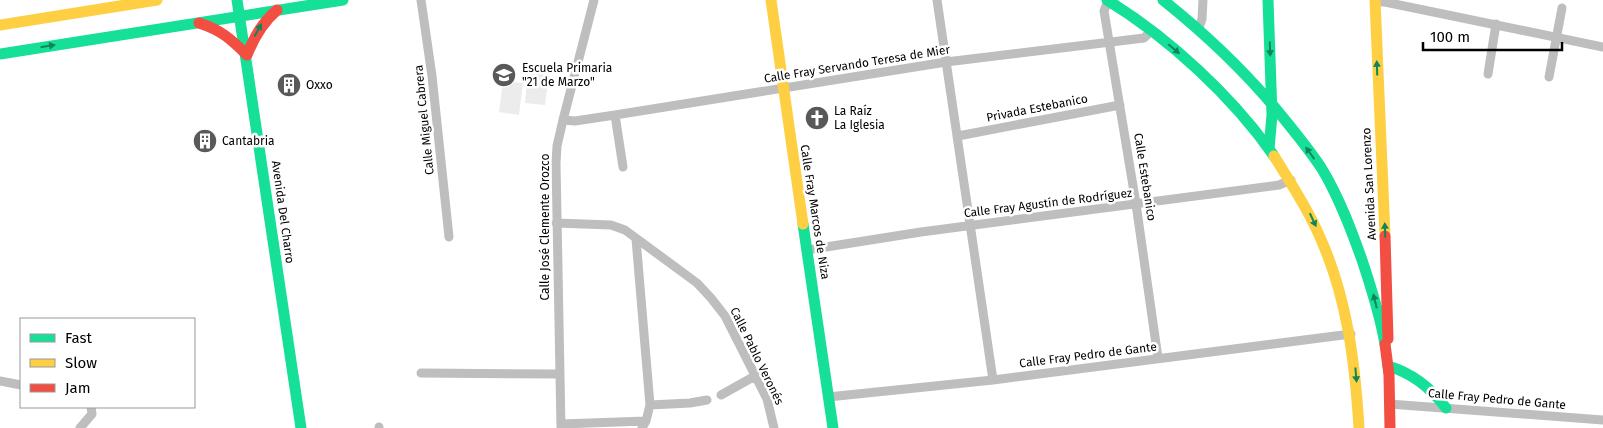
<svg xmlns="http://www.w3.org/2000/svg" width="1603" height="428" font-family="'Fira Sans',sans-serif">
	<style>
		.green { fill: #ececec }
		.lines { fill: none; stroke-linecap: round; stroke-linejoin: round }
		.street { stroke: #bebebe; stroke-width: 9 }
		.fast { stroke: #16e098; stroke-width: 11 }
		.slow { stroke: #ffcf43; stroke-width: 11 }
		.jam { stroke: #f24e42; stroke-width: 11 }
		.oneway { fill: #0d865b }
		.labels { text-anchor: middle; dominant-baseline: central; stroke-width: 5; stroke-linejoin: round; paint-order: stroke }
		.street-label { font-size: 12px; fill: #000; stroke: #fff }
		.poi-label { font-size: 12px; fill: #000; stroke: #fff; text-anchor: start }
	</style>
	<rect width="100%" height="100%" fill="#fff"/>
	<path class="green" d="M528,71L549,74L545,105L525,103Z
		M503,81L523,83L519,115L499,112Z"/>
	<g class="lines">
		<path class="street" d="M421,0L432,76L449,237
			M937,0L993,380
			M1108,1L1104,11L1136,204L1158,358
			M1375,2H1385L1603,47
			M1199,28L1202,19L1203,0
			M1488,74L1496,24
			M1549,77L1562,8
			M615,115L623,167
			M563,120L575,121L615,115L946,62L1144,38L1152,30
			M958,136L1120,105
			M556,223L611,225L625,230L697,283L711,298L725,316L767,399L774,428
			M636,239L650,405L646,421L642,428
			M807,250L921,232L1279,185L1291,180
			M421,373L559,374
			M0,381L21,385
			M721,395L755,376
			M828,397L993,380L1351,334
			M1389,404L1603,420
			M650,405L690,403L707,400
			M561,424L646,421
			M379,427V428
			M80,428L92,414L91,407
			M561,428L556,163L557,146L563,120L594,0"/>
		<path class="fast" d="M237,0L301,428
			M1107,0C1168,37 1233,97 1274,156
			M1163,0C1208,36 1249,75 1285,120C1298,136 1311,152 1322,169C1339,197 1351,229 1362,260C1371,287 1380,315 1385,344
			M1268,0L1272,115L1269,149
			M0,54L343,0
			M803,224L833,428
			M1388,366C1412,373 1431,388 1446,408"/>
		<path class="slow" d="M771,0L803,224
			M1375,0L1385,236
			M0,25L157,0
			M1274,156C1290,182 1307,207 1319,235C1347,296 1355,362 1359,428"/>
		<path class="jam" d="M199,23C221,30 231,39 247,55C254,37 262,23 277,10
			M1385,236L1388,339
			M1385,344L1389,375L1390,428"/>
	</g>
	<defs><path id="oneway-solid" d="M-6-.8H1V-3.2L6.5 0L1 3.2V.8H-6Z" transform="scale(1.25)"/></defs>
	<g class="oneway">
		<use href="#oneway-solid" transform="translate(258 30) rotate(-61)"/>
		<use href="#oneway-solid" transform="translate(48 46) rotate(-9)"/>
		<use href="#oneway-solid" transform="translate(1174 49) rotate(40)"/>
		<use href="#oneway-solid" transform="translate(1270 49) rotate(88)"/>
		<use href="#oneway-solid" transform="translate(1377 68) rotate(-92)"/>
		<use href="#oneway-solid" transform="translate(1310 153) rotate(-126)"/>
		<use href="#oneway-solid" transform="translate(1313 220) rotate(65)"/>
		<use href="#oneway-solid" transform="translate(1385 230) rotate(-92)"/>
		<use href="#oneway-solid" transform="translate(1375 301) rotate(-104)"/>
		<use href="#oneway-solid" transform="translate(1356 375) rotate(85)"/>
	</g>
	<defs>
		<g id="school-disc" transform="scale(1.25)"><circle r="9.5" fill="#595959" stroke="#fff"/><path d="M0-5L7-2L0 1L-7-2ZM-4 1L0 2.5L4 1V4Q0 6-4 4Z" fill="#fff"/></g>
		<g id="building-disc" transform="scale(1.25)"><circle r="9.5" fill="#595959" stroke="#fff"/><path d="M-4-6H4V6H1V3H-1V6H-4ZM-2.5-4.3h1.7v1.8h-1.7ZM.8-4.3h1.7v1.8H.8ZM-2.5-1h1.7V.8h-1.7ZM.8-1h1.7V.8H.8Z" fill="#fff"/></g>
		<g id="church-disc" transform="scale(1.25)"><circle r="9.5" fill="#595959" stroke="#fff"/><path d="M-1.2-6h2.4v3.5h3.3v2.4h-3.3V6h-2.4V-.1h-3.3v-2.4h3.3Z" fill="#fff"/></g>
	</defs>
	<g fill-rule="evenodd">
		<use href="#school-disc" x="504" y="75"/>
		<use href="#building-disc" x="289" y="85"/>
		<use href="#church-disc" x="817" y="118"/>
		<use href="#building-disc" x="205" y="141"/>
	</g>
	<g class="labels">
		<g class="street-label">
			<text transform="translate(857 64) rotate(-9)">Calle Fray Servando Teresa de Mier</text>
			<text transform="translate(1037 108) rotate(-11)">Privada Estebanico</text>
			<text transform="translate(424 120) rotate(-96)">Calle Miguel Cabrera</text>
			<text transform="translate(1145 177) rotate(81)">Calle Estebanico</text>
			<text transform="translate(1369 184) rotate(-93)">Avenida San Lorenzo</text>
			<text transform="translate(1048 203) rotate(-7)">Calle Fray Agustín de Rodríguez</text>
			<text transform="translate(283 212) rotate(82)">Avenida Del Charro</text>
			<text transform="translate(815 212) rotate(81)">Calle Fray Marcos de Niza</text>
			<text transform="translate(545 227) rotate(-90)">Calle José Clemente Orozco</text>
			<text transform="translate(1088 355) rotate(-7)">Calle Fray Pedro de Gante</text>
			<text transform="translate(757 356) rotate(64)">Calle Pablo Veronés</text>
			<text transform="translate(1497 399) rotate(5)">Calle Fray Pedro de Gante</text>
		</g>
		<g class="poi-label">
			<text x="522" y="68">Escuela Primaria<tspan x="522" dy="14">"21 de Marzo"</tspan></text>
			<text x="306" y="85">Oxxo</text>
			<text x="834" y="111">La Raíz<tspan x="834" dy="14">La Iglesia</tspan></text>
			<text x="222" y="141">Cantabria</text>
		</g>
	</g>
	<rect x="20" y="318" width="175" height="90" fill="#ffffff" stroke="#999999"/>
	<rect x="30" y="334" width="25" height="8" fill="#16e098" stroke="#999999"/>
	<text x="65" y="343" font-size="15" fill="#000000">Fast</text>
	<rect x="30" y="359" width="25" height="8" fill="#ffcf43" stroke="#999999"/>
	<text x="65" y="368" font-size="15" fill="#000000">Slow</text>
	<rect x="30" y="384" width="25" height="8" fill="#f24e42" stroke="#999999"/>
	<text x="65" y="393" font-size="15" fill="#000000">Jam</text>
	<path d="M1423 42v8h139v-8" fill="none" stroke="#000000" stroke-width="2.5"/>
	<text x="1430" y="42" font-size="15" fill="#000000" stroke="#ffffff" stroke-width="4" paint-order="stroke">100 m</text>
</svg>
